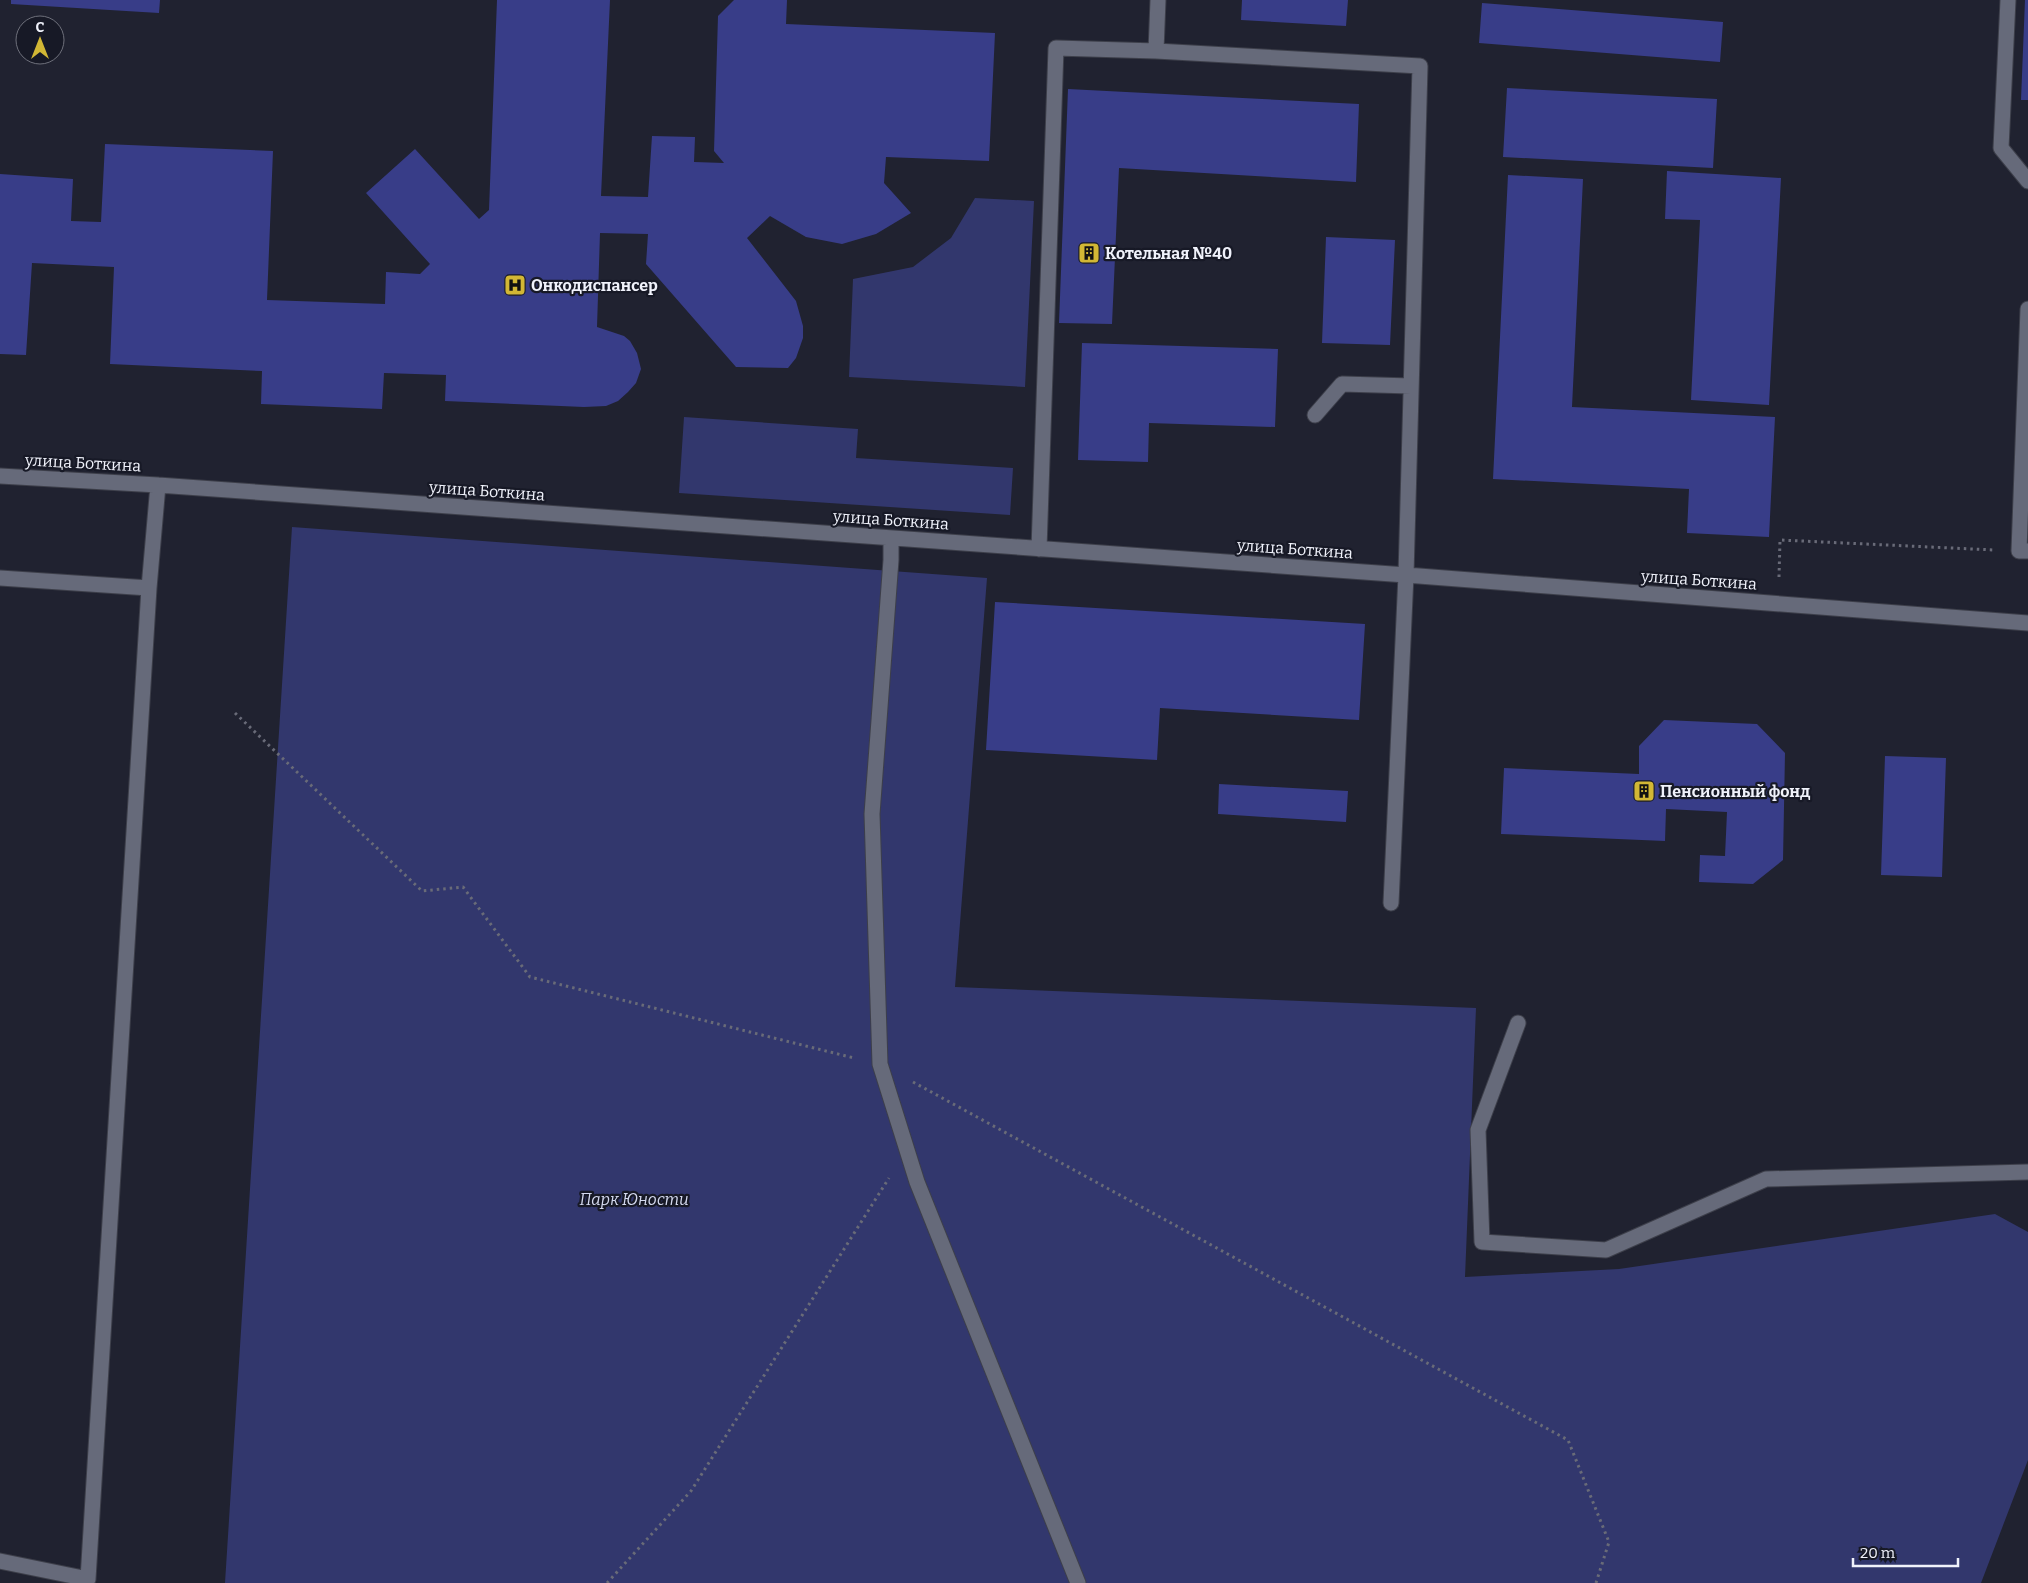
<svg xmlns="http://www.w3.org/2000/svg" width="2028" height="1583" font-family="Bitter,serif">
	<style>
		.green { fill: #32376d }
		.building { fill: #383d88 }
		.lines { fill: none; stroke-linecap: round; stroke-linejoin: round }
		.minor-casing { stroke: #3d3f4a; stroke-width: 17 }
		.path { stroke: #696b78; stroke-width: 3; stroke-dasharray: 2.5 4; stroke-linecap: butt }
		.minor { stroke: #666a7a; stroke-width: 15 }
		.labels { text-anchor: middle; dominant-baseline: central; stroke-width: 4.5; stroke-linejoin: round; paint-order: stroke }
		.poi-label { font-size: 16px; font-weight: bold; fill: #f0f2fb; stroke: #171926; text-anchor: start }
		.street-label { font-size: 16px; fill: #f0f2fb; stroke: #171926 }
		.park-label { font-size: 16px; font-style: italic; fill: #d5daf0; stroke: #171926 }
	</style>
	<rect width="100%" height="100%" fill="#202230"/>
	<path class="green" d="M975,198L1034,201L1025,387L849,377L853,279L913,267L951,238Z
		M684,417L858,429L856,458L1013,468L1010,515L679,493Z
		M292,527L987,578L955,987L1476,1008L1465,1277L1619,1269L1995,1214L2028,1232V1460L1981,1583H225Z"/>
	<path class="building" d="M11,0H160L159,13L11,4Z
		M497,0H610L601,196L648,197L652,136L695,137L694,162L724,163L714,151L718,16L734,0H787L786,24L995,33L989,161L886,157L884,183L911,213L876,234L842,244L806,237L770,216L747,238L796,301L803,326V338L796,358L788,368L736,367L646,264L648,234L600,233L597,327L624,336L630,341L637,353L641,369L636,383L628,392L618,401L606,406L584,407L445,401L446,375L384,373L382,409L261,404L262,371L110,364L114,267L32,263L26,355L0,354V174L73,179L71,221L101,222L105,144L273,151L267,300L385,304L386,272L420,274L430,264L366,193L415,149L479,219L489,210Z
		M1242,0H1348L1346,26L1241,20Z
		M2025,0H2028V100H2021Z
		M1482,3L1723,22L1720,62L1479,43Z
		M1507,88L1717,99L1713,168L1503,157Z
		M1068,89L1359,104L1356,182L1119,168L1112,324L1059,323Z
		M1667,171L1781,178L1769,405L1691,400L1700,220L1665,219Z
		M1508,175L1583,179L1572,407L1775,417L1769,537L1687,533L1689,489L1493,479Z
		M1326,237L1395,240L1390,345L1322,343Z
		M1082,343L1278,349L1275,427L1149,423L1148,462L1078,460Z
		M995,602L1365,624L1359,720L1160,708L1157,760L986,750Z
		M1664,720L1757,724L1785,753L1783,860L1753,884L1699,882L1700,855L1725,856L1727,812L1666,809L1665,841L1501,834L1504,768L1639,774V746Z
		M1885,756L1946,758L1942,877L1881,875Z
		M1219,784L1348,791L1346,822L1218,814Z"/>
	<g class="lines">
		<g class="minor-casing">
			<path id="minor" d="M2008,0L2001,148L2028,181
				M1156,51L1158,0
				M2028,309L2019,551H2028
				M1315,415L1342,384L1411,386
				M0,476L158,485L1406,575L2028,623
				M891,538V560L872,814L880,1064L917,1182L1078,1583
				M1039,549L1056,48L1156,51L1420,66L1406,575L1391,903
				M0,578L149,588
				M1518,1023L1478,1130L1482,1242L1606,1250L1766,1179L2028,1172
				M0,1561L88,1579L149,588L158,485"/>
		</g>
		<path class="path" d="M1779,577L1780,540L1994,550
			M235,713L422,891L463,887L530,977L854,1058
			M913,1082L1568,1440L1609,1542L1596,1583
			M607,1583L691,1491L889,1178"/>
		<use href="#minor" class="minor"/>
	</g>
	<defs>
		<g id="building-square" transform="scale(1.125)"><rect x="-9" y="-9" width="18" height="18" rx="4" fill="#d2b735" stroke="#171926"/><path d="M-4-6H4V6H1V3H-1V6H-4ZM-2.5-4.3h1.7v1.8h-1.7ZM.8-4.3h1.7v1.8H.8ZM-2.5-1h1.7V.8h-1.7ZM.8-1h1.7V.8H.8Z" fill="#111"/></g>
		<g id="hospital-square" transform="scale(1.125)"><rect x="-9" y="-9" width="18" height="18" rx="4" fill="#d2b735" stroke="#171926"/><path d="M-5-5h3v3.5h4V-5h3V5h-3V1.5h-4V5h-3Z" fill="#111"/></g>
	</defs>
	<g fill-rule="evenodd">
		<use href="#building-square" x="1089" y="253"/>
		<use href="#hospital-square" x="515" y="285"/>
		<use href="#building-square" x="1644" y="791"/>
	</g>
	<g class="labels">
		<g class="poi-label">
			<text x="1105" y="253">Котельная №40</text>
			<text x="531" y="285">Онкодиспансер</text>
			<text x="1660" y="791">Пенсионный фонд</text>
		</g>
		<g class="street-label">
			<text transform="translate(83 463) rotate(3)">улица Боткина</text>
			<text transform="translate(487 491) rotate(4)">улица Боткина</text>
			<text transform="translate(891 520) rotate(4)">улица Боткина</text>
			<text transform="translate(1295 549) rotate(4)">улица Боткина</text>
			<text transform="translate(1699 580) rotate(4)">улица Боткина</text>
		</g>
		<g class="park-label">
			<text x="634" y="1199">Парк Юности</text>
		</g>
	</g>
	<g transform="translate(40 40)"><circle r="24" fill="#171926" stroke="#6e707b"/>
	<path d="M0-4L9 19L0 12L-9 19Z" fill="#d2b735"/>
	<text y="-8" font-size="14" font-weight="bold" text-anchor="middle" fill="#f0f2fb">С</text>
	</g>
	<path d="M1853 1558v8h105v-8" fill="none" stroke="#f0f2fb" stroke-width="2.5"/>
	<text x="1860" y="1558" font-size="15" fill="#f0f2fb" stroke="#171926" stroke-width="4" paint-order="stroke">20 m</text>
</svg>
